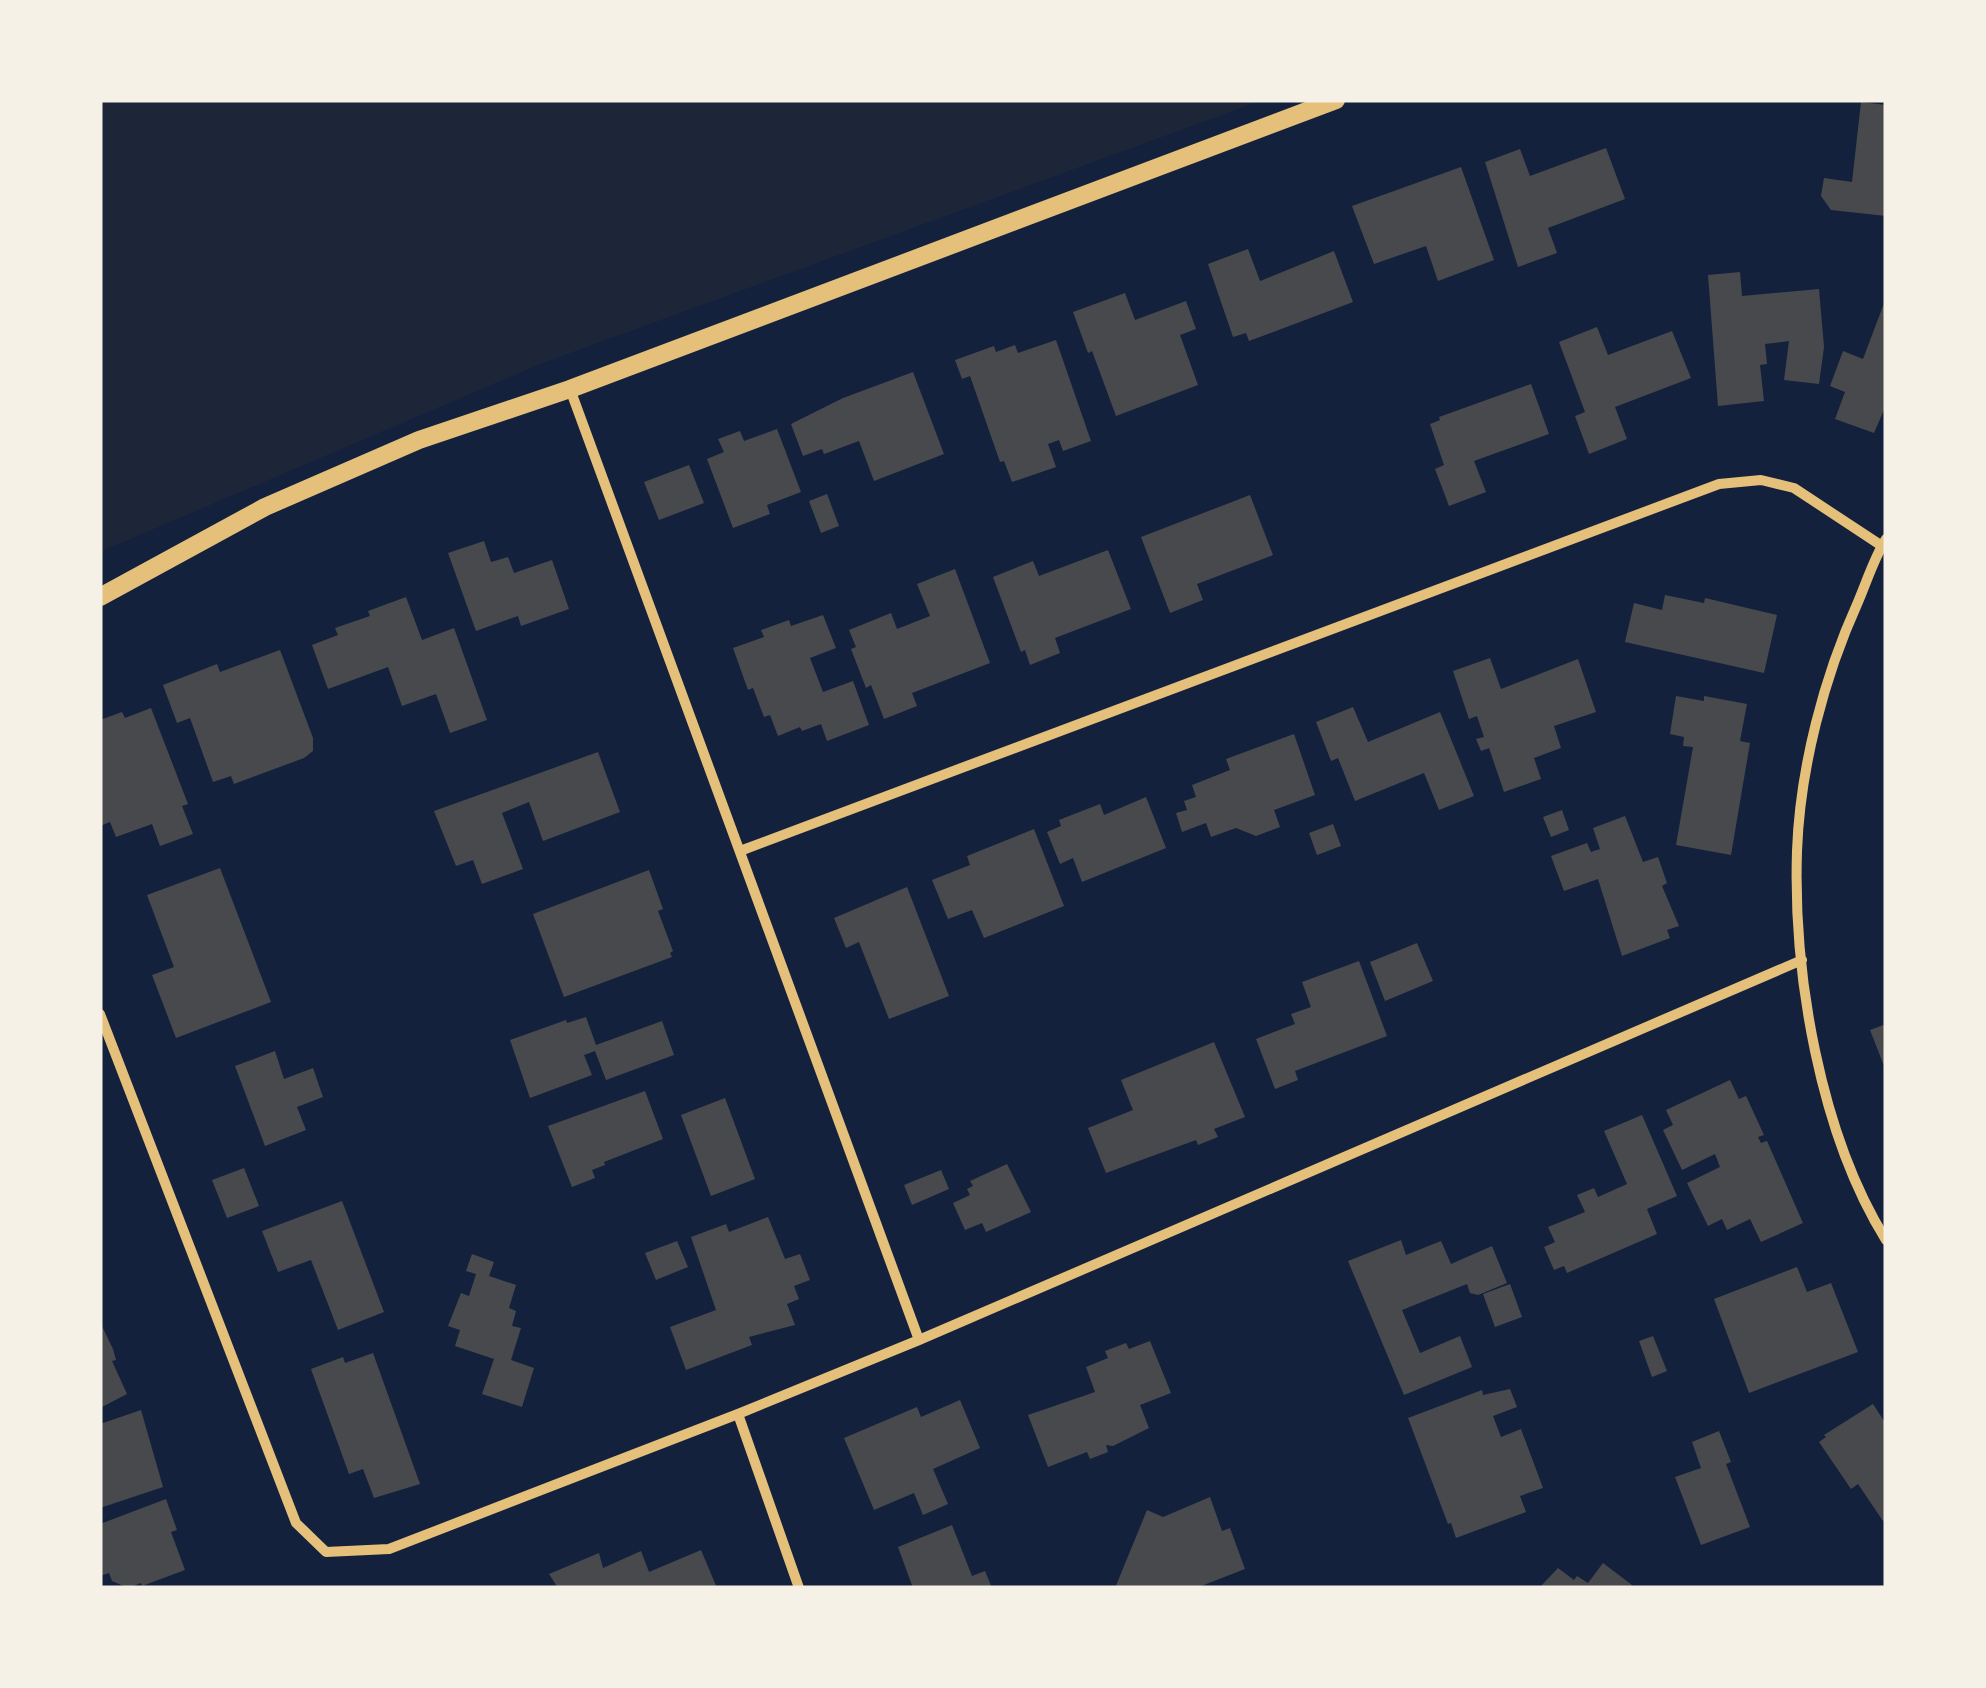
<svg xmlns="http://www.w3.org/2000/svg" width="1986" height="1688" font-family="'IBM Plex Serif',serif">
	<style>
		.green { fill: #1d2539 }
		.building { fill: #48494c }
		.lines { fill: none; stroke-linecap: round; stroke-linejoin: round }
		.minor { stroke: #e5c07b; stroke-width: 10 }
		.tertiary { stroke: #e5c07b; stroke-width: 18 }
	</style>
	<rect width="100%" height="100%" fill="#14213d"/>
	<path class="green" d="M100,100H1263L540,364L100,552Z"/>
	<path class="building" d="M1861,102L1886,105V216L1831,210L1821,196L1824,178L1852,182Z
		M1606,148L1625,199L1548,228L1557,253L1518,267L1485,162L1520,149L1530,176Z
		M1461,167L1494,260L1438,281L1426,246L1374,264L1352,206Z
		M1248,249L1260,281L1334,251L1353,302L1249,341L1246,333L1233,337L1208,264Z
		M1740,272L1742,296L1819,289L1824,347L1819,384L1784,380L1789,341L1765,344L1767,364L1760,365L1764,401L1718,406L1708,275Z
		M1125,293L1135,320L1186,301L1196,329L1180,335L1198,385L1116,416L1092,351L1088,353L1073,312Z
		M1886,298V405L1874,433L1835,419L1845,392L1830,386L1843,351L1863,359Z
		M1597,327L1608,355L1672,331L1691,378L1615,407L1627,439L1589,454L1575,416L1585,412L1559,342Z
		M1056,340L1091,441L1063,451L1059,440L1048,444L1056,467L1012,482L1004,461L1000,462L970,376L962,379L955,360L994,346L996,352L1015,345L1018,353Z
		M913,372L944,454L874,481L859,441L824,454L822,449L803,456L791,424L843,398Z
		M1531,384L1549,434L1474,461L1486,492L1449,506L1435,469L1444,465L1430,424L1440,420L1439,417Z
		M777,429L801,492L767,505L770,514L733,528L707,459L724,452L718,439L740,431L744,441Z
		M689,465L704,503L659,520L644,482Z
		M827,494L839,526L821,533L809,501Z
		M1250,495L1273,555L1197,584L1203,600L1170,613L1141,537Z
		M484,541L491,562L508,557L514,573L552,560L569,609L521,626L518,616L476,631L448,553Z
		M1108,550L1131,609L1055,638L1060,653L1030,665L1025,650L1021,652L993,577L1033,561L1039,576Z
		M955,569L990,663L912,693L917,706L884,719L871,685L866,688L851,649L856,647L849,630L891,613L897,629L930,616L917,584Z
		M1665,595L1704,603L1705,598L1777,615L1764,673L1625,642L1634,603L1662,610Z
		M406,597L422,640L454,628L487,720L450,733L436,694L402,706L388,667L328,689L312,645L338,635L335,628L370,616L368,611Z
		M823,615L836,648L810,658L823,692L853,681L869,725L827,741L821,724L802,731L800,727L778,736L770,715L764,717L753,688L748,690L733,648L764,637L761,630L789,620L791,626Z
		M280,650L313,738V751L304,758L234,784L231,776L213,782L190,718L177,723L163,685L217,664L220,672Z
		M1490,658L1501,689L1578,659L1596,712L1554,726L1561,748L1534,758L1541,779L1504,792L1489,748L1481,751L1476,739L1484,737L1477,716L1469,719L1453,671Z
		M1676,696L1704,701V696L1747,704L1740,741L1750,743L1731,855L1676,845L1693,747L1683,746L1684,737L1670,734Z
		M1353,707L1368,742L1440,712L1474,796L1439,810L1424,773L1355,801L1338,758L1331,761L1316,722Z
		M151,708L188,804L182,806L193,834L160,846L152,824L116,837L110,822L100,826V720L122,712L125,718Z
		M1294,734L1315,795L1274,810L1280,827L1256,836L1236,828L1211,837L1206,823L1182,832L1176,813L1187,810L1184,801L1196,797L1192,785L1230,770L1226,759Z
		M598,752L620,812L543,841L529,802L502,813L523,869L482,884L473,860L456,866L434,811Z
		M1146,797L1166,848L1082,882L1073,858L1060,864L1047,832L1061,826L1059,820L1100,804L1104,815Z
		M1562,810L1569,830L1551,837L1543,817Z
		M1625,816L1643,862L1658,857L1667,883L1662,886L1679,926L1667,930L1670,938L1622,956L1598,879L1564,891L1551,856L1587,843L1591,852L1600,849L1593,828Z
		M1333,824L1341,846L1317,855L1309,833Z
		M1034,829L1064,906L984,938L972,910L948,919L932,880L970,865L967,856Z
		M220,868L271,1002L176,1038L152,975L174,967L147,895Z
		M649,870L663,909L658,911L673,951L670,953L672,957L564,997L533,914Z
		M907,887L949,996L889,1019L859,942L846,948L834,918Z
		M1417,943L1433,981L1385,1001L1370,962Z
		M1359,961L1387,1036L1295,1071L1298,1080L1275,1089L1256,1039L1295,1024L1291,1014L1311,1007L1302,982Z
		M586,1017L596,1045L662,1021L674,1055L606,1080L595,1051L584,1055L592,1075L530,1098L510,1040L566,1020L567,1023Z
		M1886,1024V1071L1870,1030Z
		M1214,1042L1245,1117L1214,1129L1218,1137L1198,1145L1196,1140L1106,1173L1088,1128L1133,1110L1121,1080Z
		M275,1051L284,1079L313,1068L323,1097L297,1107L306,1130L265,1146L235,1066Z
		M1730,1080L1739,1099L1746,1096L1764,1135L1758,1137L1761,1143L1767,1141L1803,1223L1761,1242L1750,1219L1727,1230L1722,1219L1708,1226L1687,1183L1720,1167L1715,1154L1682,1170L1663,1130L1673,1125L1666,1110Z
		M645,1091L663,1139L604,1162L605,1165L592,1170L595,1178L572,1187L548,1126Z
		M725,1098L755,1179L711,1196L681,1115Z
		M1642,1115L1677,1196L1647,1209L1657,1234L1567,1273L1564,1266L1554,1270L1544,1247L1555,1242L1548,1227L1585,1212L1577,1195L1594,1188L1598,1197L1627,1184L1604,1131Z
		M1007,1164L1031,1212L986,1232L982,1223L965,1230L953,1203L970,1195L967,1189L973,1186L970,1181Z
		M244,1168L259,1206L227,1218L212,1180Z
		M941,1170L949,1189L912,1205L904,1185Z
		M342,1201L384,1312L338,1330L311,1260L278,1272L262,1231Z
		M768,1217L785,1259L800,1254L810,1280L794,1286L799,1299L787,1304L795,1325L749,1337L752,1345L686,1370L670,1327L716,1310L691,1237L726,1224L729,1232Z
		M1401,1240L1406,1255L1441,1241L1451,1264L1492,1246L1507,1283L1478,1295L1470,1293L1467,1284L1402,1310L1420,1353L1460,1336L1472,1367L1404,1395L1348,1261Z
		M677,1241L688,1267L656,1280L645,1253Z
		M472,1254L494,1262L489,1276L516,1285L509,1308L516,1311L512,1326L521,1328L511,1360L534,1368L522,1407L482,1394L494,1359L455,1346L460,1330L448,1326L461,1293L469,1296L476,1274L466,1271Z
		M1797,1267L1807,1292L1831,1283L1858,1352L1749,1393L1714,1299Z
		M1510,1284L1522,1317L1495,1327L1483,1294Z
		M100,1322L113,1349L116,1360L112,1361L127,1394L100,1408Z
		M1653,1336L1667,1371L1652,1377L1639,1341Z
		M1150,1341L1171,1393L1140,1405L1149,1428L1113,1446L1106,1445L1108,1452L1090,1459L1087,1452L1048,1467L1028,1415L1095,1392L1086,1367L1108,1358L1105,1351L1126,1343L1129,1349Z
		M373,1353L420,1484L374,1498L363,1469L349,1474L311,1369L343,1357L345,1363Z
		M1510,1389L1517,1407L1493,1416L1501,1437L1521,1429L1543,1488L1520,1496L1526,1512L1456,1538L1451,1523L1448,1524L1408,1418L1482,1390L1483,1395Z
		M960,1400L980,1448L933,1469L948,1504L923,1515L914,1493L874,1510L844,1438L917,1407L921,1417Z
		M1873,1404L1886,1424V1519L1883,1521L1858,1484L1851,1489L1819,1442L1826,1437L1824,1435Z
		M141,1410L163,1487L100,1508V1424Z
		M1719,1431L1731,1462L1726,1464L1750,1527L1701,1545L1675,1477L1701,1468L1692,1442Z
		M1210,1497L1222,1531L1230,1528L1245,1569L1196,1588H1115L1147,1510L1163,1517Z
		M166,1499L177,1530L171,1532L185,1570L142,1586L141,1583L128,1588L112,1581L109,1573L100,1576V1524Z
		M952,1525L972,1576L985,1571L992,1588H913L898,1547Z
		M701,1550L717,1588H558L549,1574L599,1553L603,1568L641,1551L649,1572Z
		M1603,1563L1632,1585L1630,1588H1539L1558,1568L1574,1580L1577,1576L1588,1583Z"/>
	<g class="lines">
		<path class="minor" d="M570,389L919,1340
			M1886,539C1874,558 1867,581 1858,602C1824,677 1800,768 1797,851C1793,974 1820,1134 1886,1240
			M740,851L1719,484L1761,480L1794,488L1882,546
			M100,1014L296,1523L326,1552L389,1549L738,1414L919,1340L1802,960
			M738,1414L799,1588"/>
		<path class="tertiary" d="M100,597L265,507L419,440L570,389L1336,100"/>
	</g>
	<rect width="1986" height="1688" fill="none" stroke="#f6f1e7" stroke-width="205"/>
</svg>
